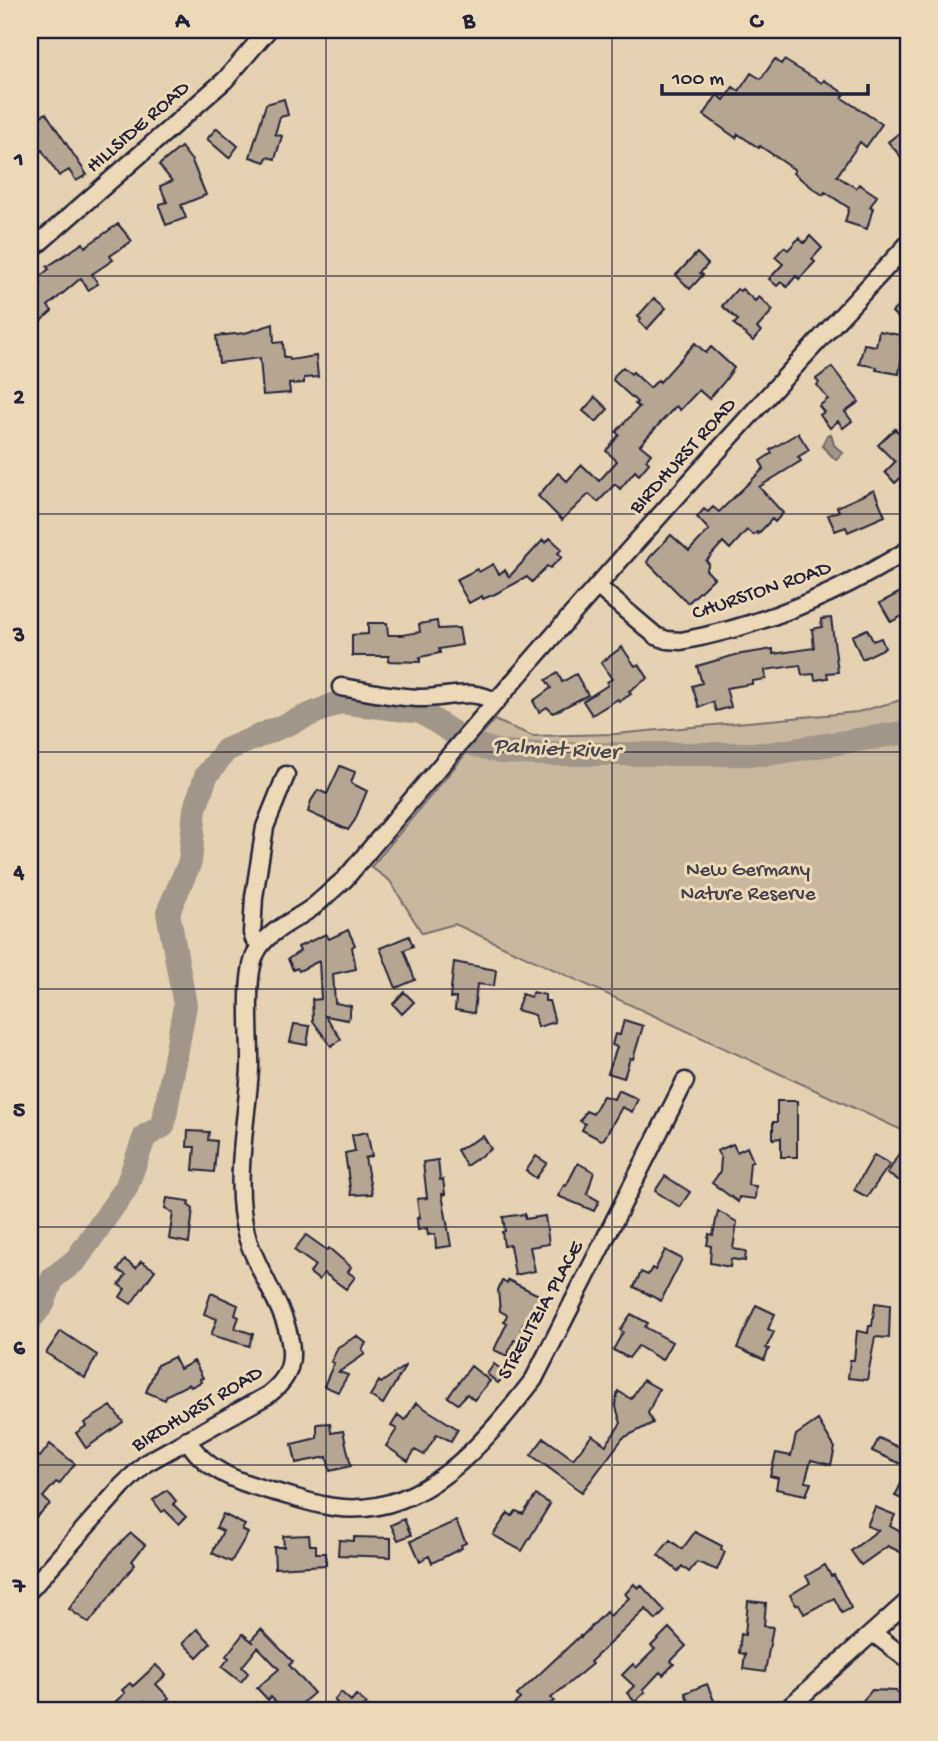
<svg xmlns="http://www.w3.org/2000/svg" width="938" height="1741" font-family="'Gochi Hand',sans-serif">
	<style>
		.green { fill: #c8b8a0; stroke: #756d6e; stroke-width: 2 }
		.water { fill: #a1968a; stroke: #6e686a; stroke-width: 2 }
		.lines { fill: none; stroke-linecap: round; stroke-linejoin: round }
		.river { stroke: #a1968a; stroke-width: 24 }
		.building { fill: #b5a694; stroke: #22223b; stroke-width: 2 }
		.minor-casing { stroke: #22223b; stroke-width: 21 }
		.minor { stroke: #ecd9b7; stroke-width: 16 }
		.grid { fill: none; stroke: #22223b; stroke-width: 2; stroke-opacity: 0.55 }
		.labels { text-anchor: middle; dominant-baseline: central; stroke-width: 6; stroke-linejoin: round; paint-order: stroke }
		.street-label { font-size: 21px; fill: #22223b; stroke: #ecd9b7 }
		.park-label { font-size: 21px; fill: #43404f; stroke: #ecd9b7 }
		.water-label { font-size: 23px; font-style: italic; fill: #484553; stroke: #ecd9b7 }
		.neatline { fill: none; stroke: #22223b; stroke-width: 2.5 }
		.grid-label { font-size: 23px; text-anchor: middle; font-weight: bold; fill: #22223b }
	</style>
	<rect width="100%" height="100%" fill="#e4d2b2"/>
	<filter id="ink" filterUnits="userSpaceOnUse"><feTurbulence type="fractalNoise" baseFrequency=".0143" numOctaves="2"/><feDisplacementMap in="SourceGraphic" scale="14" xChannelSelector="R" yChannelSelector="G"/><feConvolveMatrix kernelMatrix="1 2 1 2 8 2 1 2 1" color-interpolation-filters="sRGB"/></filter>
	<g filter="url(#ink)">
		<path class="green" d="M908,698V1133L455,924L422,933L390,881L371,867L494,720L533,736L615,734L858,712Z"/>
		<path class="water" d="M831,434L834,445L843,453L836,460L822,446L827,435Z"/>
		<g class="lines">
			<path class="river" d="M30,1320L43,1304L53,1278L76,1260L126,1188L145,1136L163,1126L185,1005L168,912L190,862L195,809L206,776L226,750L340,702L421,712L469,743L500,752L545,754H768L908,732"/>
		</g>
		<path class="building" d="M775,59L781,64L784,60L822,83L824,80L845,94L842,98L882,124L866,147L860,142L837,176L856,188L859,184L877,196L870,207L873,208L867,229L845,222L849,208L825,192L823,195L814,189L793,173L795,170L760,146L759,148L738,134L736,138L704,115L717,95L724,100L733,87L739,91L751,73L761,79Z
			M284,99L288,115L280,117L275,134L282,136L275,159L267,157L265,162L250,157L266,104Z
			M46,113L87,175L76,181L69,170L59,176L42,150L30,157V137L41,130L35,120Z
			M217,128L238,146L229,158L207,139Z
			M903,130L908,136V165L888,142Z
			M181,147L192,161L206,195L181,205L186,218L166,225L160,208V204L167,202L160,186L172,181L159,165Z
			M118,224L132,241L110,256L113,260L92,274L98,284L88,290L81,278L48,306L52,311L35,326L30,319V292L41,283L37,279L49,269L47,267L83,243L85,247Z
			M810,236L822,248L812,259L815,262L799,279L796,276L787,287L781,282L777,286L769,279L783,264L775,257L784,247L788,250L799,238L804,243Z
			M697,253L708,264L700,273L703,275L690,289L676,275Z
			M737,289L740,291L742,289L755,301L759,297L773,310L757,328L761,331L753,341L734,324L738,320L722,306Z
			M654,298L666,308L647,329L639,322L641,318L638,316Z
			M903,302L908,307V328L892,312Z
			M273,324L274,343L283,342L284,357H289L290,360L316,356L318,377L304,378V383L289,384L290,393L263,395L260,358L219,363L216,336L245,333Z
			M879,331L905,336L899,374L876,370L877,367L859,364L864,344L876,346Z
			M695,343L706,353L711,347L734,368L724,382L709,399L699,390L680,410L676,406L640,445L651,454L646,460L649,463L639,475L635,471L620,489L615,484L598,502L589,494L562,520L538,496L558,473L567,481L582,465L599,481L617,461L606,451L619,435L616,432L639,407L635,404L637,402L613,380L615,375L623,367L631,374L633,372L650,388L658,380L660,382Z
			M832,367L859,402L845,412L852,421L843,428L838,421L830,428L820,415L824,412L819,406L828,399L817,385L819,383L816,379Z
			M595,397L608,409L596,422L583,411Z
			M895,429L908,442V471L895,483L885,472L895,462L878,445Z
			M798,433L809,450L798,457L801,461L759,487L783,513L775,522L772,519L758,534L757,532L753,535L747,530L730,549L723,542L706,561L709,564L706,570L714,578L688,603L647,562L650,557L671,535L689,551L709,530L697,517L704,509L708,512L713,507L719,512L764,468L760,461L772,453L770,450Z
			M874,490L885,516L848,532L846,527L835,531L828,515L839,511L837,507Z
			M550,538L562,549L558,553L562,557L550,568L547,566L532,582L527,577L495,594L483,599L482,596L469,603L456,580L477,569L479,572L493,564L499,574L505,570L509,577L543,540L546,543Z
			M908,588V613L891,622L880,603Z
			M831,618L838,672L827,673L828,678L815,680L814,674L802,675L800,665L765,670L766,679L752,681V684L726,688L731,707L716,711L713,702L699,707L692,686L702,683L697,666L735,655L773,649V654L814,648L812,629L822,627L821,619Z
			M437,621L438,629L459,628L462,645L439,649L440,653L420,657V662L388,661L389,656H352V635L368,634V623H387L388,635H402L420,632L419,624Z
			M867,629L873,641L881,638L885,648L862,659L852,636Z
			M622,647L635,666L639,664L648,678L629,691L631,694L619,702L618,699L592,715L583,701L608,685L607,682L612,679L601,663Z
			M558,673L562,682L576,674L588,695L553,713L547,707L539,712L533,701L551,688L546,680Z
			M340,766L355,772L351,783L367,791L355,820L348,830L308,812L311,801L318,790L327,794Z
			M348,930L355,945L352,947L356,969L333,974L335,1003L351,1006L348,1020L325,1016L341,1039L331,1046L313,1021L312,998L313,1000L321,999L319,961L299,971L297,968L293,970L288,959L300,951L298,947L326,934L329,939Z
			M409,936L413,946L404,950L415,980L396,988L380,948Z
			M454,962L496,970L494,986L477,984L474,1013L455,1010L456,998H450Z
			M404,992L414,1002L402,1014L393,1004Z
			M533,992L545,995V1001H549L555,1022L538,1027L535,1015L517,1010L522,994L531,997Z
			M624,1020L643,1026L633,1059L630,1058L624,1078L608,1073L617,1047L612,1045L615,1034L620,1035Z
			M294,1024L310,1026L307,1045L290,1042Z
			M618,1090L638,1099L632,1112L622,1107L604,1139L601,1140L582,1130L585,1124L580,1121L586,1111L593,1114L603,1096L614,1099Z
			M777,1101H797V1157H781V1138L773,1139V1122H777Z
			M188,1131L209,1132L208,1140L217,1141L214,1172L193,1170L195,1147H187Z
			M367,1132L372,1156L365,1158L372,1194L351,1195L345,1153L355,1151L352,1135Z
			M483,1136L491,1149L466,1166L457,1150Z
			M908,1138V1168L900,1181L887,1174Z
			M733,1144L737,1152L747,1147L753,1161L750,1162L748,1185L756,1186L755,1199L739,1197L738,1202L712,1183L720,1172L721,1158L717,1151Z
			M874,1155L890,1164L867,1197L854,1190Z
			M536,1156L547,1163L536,1178L526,1171Z
			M438,1160L440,1180L443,1179L445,1194H442L451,1246L436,1248L435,1234L428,1235L427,1228L418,1230L417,1218H420L417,1199L427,1198L423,1162Z
			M578,1163L594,1172L587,1194L599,1201L594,1211L558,1196L564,1185L566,1186Z
			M665,1176L690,1192L680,1207L655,1191Z
			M167,1198L189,1201L188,1205L193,1209L189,1243L169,1239L173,1213L165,1208Z
			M718,1211L737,1222L733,1249L746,1251L745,1261L731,1259L730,1267L710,1263L711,1246L707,1245L709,1234L713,1235Z
			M525,1214V1219L545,1216L549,1244L530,1247L535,1271L515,1275L510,1245L504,1246L502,1232L505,1231L503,1217Z
			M306,1235L327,1250L329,1248L351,1267L348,1272L355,1277L346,1289L324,1273L319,1280L310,1273L315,1265L294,1250Z
			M665,1250L682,1259L661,1301L634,1287L641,1272L648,1275L652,1268L655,1270Z
			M125,1260L136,1268L141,1261L155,1270L131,1304L120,1297L125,1289L119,1285L126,1275L118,1270Z
			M508,1280L549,1300L543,1313L531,1308L521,1329L527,1331L521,1343L514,1340L507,1356L494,1350L507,1323L504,1321L507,1315L500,1311L498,1290L502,1281L507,1283Z
			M211,1293L238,1305L235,1315L239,1317L235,1328L253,1334L249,1346L211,1335L217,1319L204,1314Z
			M875,1303L890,1305L889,1338L875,1337L867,1380L848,1378L850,1360H854L857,1331L868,1333L869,1326H872Z
			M756,1305L775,1314L768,1329L774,1332L766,1348L769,1349L764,1360L737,1348Z
			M631,1314L648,1323L645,1327L672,1342L662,1360L638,1346L629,1358L613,1350L623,1332L620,1330Z
			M61,1331L97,1355L85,1378L46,1353Z
			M357,1336L366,1343L362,1350L365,1354L339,1372L348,1375L338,1392L324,1386L334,1363L331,1362L338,1347Z
			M174,1357L180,1369L194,1361L203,1378L200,1379L201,1382L191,1387L189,1384L167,1395L165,1400L146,1392L157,1365Z
			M494,1364L506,1373L498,1383L487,1374Z
			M406,1365L383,1404L370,1396L379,1381L381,1383Z
			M471,1366L490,1381L474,1400L467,1394L458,1404L448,1397Z
			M643,1380L659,1389L648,1413L653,1423L623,1438L582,1492L531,1455L544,1438L573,1459L592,1435L606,1445L621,1423L615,1404L618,1391L631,1399Z
			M416,1403L458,1429L451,1441L437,1434L424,1455L415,1450L408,1461L386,1446L397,1429L391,1426L398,1415L405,1420Z
			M111,1406L123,1422L86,1448L76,1433L86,1426L84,1423Z
			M818,1420L835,1448L831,1465L811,1460L805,1482L811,1483L806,1495L776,1489L778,1478L770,1476L776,1453L791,1456L796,1435Z
			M330,1423L331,1433L343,1431L351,1466L330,1471L327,1457L296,1463L292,1444L317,1438V1424Z
			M879,1438L908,1452V1467L872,1451Z
			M50,1444L75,1464L59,1484L56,1482L43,1497L50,1504L30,1523V1464L37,1455L40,1457Z
			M908,1469V1502L895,1496Z
			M167,1490L176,1501L173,1504L186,1517L179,1524L165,1510L162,1512L153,1500Z
			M536,1495L550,1504L522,1551L493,1535L508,1513L512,1516L516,1511L523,1514Z
			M875,1507L895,1515L890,1526L908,1536V1556L888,1546L861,1565L851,1551L878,1530L867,1526Z
			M223,1514L245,1525L242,1530L248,1533L231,1562L212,1553L223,1531L216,1528Z
			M404,1519L411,1535L398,1540L391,1525Z
			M456,1521L466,1543L461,1545L462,1548L432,1563L429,1556L420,1561L411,1541Z
			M695,1532L722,1546L721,1549L725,1552L717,1570L697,1562L689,1572L682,1566L678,1571L658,1555L670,1540L682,1549Z
			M131,1533L145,1545L132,1561L135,1564L89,1623L69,1609L112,1551Z
			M309,1535L310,1545H316V1553H326V1565L275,1568L274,1547H284L283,1536Z
			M354,1537L391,1538V1557L338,1555L339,1540L354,1541Z
			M825,1565L831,1576L834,1575L851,1608L842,1613L834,1598L804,1614L799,1604L796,1605L790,1595L810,1583L806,1576Z
			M634,1584L638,1588L641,1585L665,1611L656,1620L646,1609L590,1662L592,1664L551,1698L554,1701L541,1711H507L520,1699L517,1695L580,1636L581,1637L606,1612L610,1616L629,1598L625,1594Z
			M748,1601L766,1603L764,1626L773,1627L765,1672L743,1669L745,1654L739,1653L741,1634L745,1635Z
			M669,1628L686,1646L671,1661L674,1664L663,1675L660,1672L643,1690L645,1692L635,1702L627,1693L634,1686L622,1675L633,1664L636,1668L655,1649L651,1646Z
			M197,1629L211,1643L197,1657L183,1643Z
			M261,1629L293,1662L289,1665L314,1693L293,1711H284L271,1697L268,1700L257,1688L279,1669L258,1647L242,1667L248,1673L241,1682L222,1667L229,1658L226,1656L243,1634L254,1643L251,1640Z
			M156,1665L166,1675L156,1684L169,1698L154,1711L145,1701L134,1711H124L115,1702L125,1693L122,1690L130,1683L133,1686Z
			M707,1684L717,1708L713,1711H687L690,1705L685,1693Z
			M872,1690L896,1691L908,1699V1711L879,1709L877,1711H854Z
			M341,1692L351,1701L356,1695L367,1704L362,1709L365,1711H331L338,1704L334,1700Z"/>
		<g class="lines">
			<g class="minor-casing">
				<path id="minor" d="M30,251L225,80L268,30
					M597,586L656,636L667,640L681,641C762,626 839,593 908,550
					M341,687C368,691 395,698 422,698C449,698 471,687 496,702
					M261,945L254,939L252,933L254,897L265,827L286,775
					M187,1439C204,1470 238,1482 271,1491C291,1496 312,1504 333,1507C423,1520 484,1443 534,1379L685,1081
					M30,1590L123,1485L146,1463L268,1395C283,1383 292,1371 291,1351C290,1313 255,1270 246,1233C233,1183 247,1119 250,1069C251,1039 244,978 256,953C267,931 294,921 313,907C324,898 334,888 345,879C526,662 715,451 908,244
					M873,1633L908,1660
					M785,1711L908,1601"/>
			</g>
			<use href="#minor" class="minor"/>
		</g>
	</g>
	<path class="grid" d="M326,30V1711M612,30V1711M30,276H908M30,514H908M30,752H908M30,989H908M30,1227H908M30,1465H908"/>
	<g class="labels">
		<g class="street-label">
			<text transform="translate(139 128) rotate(-41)">HILLSIDE ROAD</text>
			<text transform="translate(684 457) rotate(-48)">BIRDHURST ROAD</text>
			<text transform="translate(762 592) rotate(-19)">CHURSTON ROAD</text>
			<text transform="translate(542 1311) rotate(-61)">STRELITZIA PLACE</text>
			<text transform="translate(198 1410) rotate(-31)">BIRDHURST ROAD</text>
		</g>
		<g class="park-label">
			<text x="748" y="871">New Germany<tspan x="748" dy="24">Nature Reserve</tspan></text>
		</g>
		<g class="water-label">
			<text transform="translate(556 750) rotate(3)">Palmiet River</text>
		</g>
	</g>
	<rect width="938" height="1741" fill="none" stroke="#ecd9b7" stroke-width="77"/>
	<path d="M662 84v10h206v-10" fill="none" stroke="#22223b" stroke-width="3.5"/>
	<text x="672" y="84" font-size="21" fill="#22223b" stroke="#ecd9b7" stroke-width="5" paint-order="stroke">100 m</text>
	<rect x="38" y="38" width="862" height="1664" class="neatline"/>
	<g class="grid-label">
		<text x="182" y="27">A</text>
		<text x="469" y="27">B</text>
		<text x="756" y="27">C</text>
		<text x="19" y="165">1</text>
		<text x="19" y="403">2</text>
		<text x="19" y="641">3</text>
		<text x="19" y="878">4</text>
		<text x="19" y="1116">5</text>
		<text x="19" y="1354">6</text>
		<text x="19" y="1592">7</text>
	</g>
</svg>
